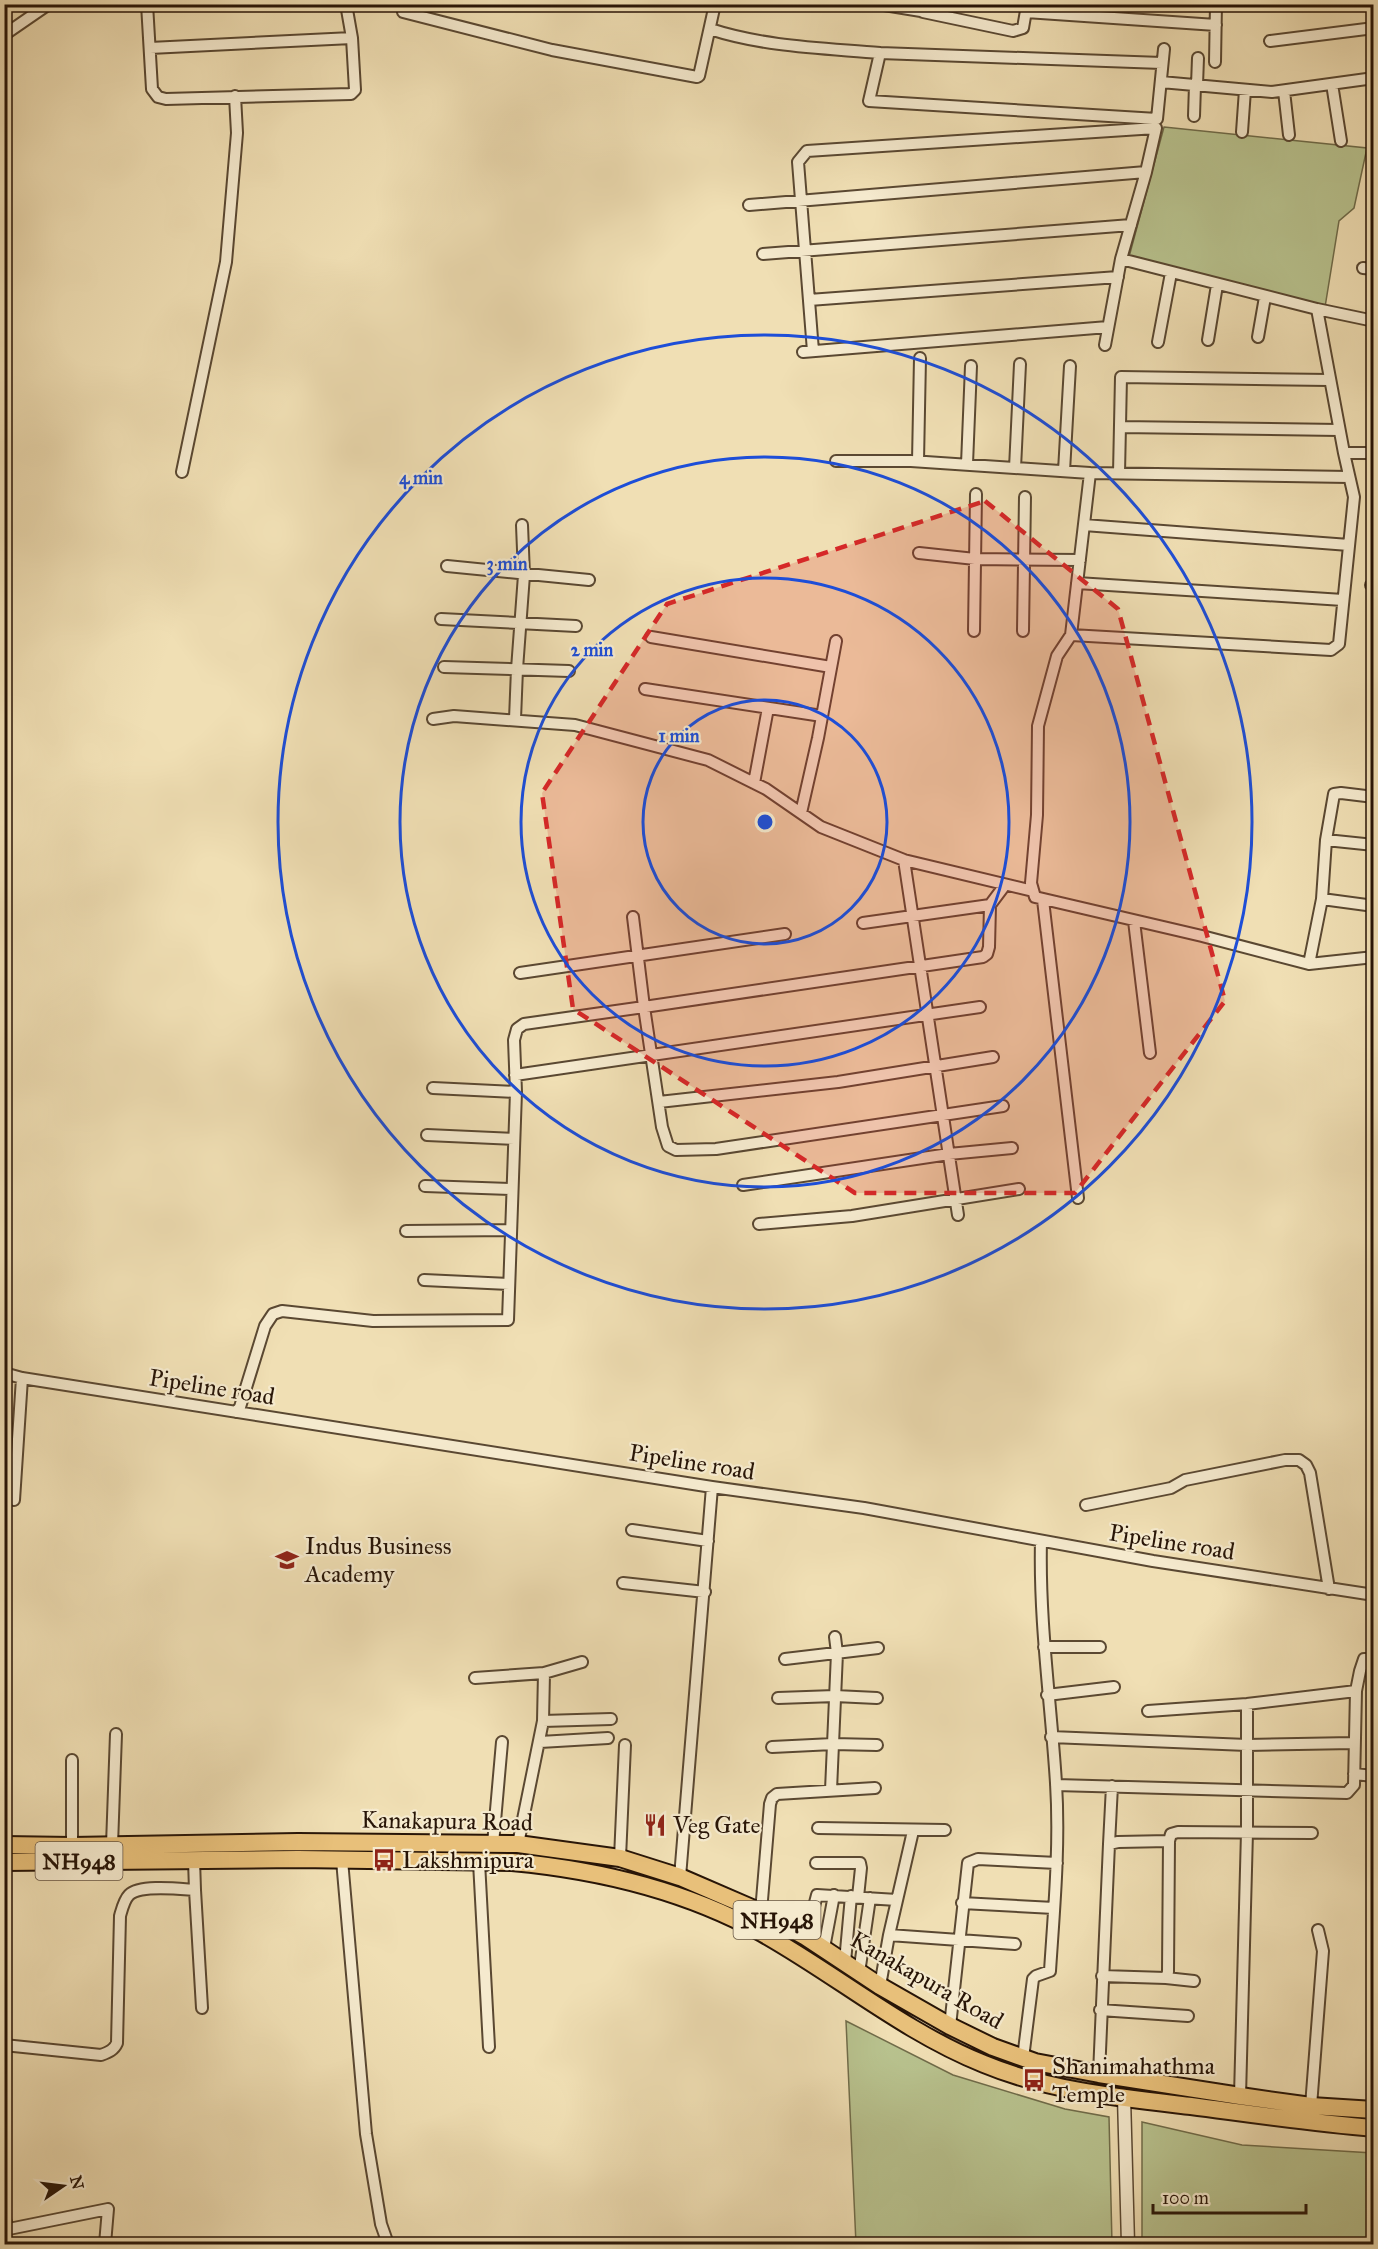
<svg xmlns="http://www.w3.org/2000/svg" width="1378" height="2249" font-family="'IM FELL Great Primer',serif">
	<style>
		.green { fill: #b8c28e; stroke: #706c4a; stroke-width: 1.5 }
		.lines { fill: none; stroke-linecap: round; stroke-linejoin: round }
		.minor-casing { stroke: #5a4832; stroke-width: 14 }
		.tertiary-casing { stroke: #5a4832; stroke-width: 15 }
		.trunk-casing { stroke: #281507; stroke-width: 20 }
		.minor { stroke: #f5eace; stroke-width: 10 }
		.tertiary { stroke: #f5eace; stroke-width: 12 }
		.trunk { stroke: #e8c07a; stroke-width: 16 }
		.marked { fill: #d62828; fill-opacity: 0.2; stroke: #d62828; stroke-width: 4.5; stroke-dasharray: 12 8; stroke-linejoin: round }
		.ring { fill: none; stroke: #1d4ed8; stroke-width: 3 }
		.labels { text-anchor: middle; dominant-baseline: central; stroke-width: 4.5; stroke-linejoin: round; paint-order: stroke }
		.shield { fill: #f5eace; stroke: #665543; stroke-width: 1.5 }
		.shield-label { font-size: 22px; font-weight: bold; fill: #281507 }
		.street-label { font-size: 24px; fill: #281507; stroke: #f5eace }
		.poi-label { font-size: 24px; fill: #281507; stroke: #f5eace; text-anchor: start }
		.centre { fill: #1d4ed8; stroke: #f5eace; stroke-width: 3 }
		.ring-label { font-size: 18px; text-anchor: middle; font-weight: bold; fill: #1d4ed8; stroke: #f5eace; stroke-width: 4.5; stroke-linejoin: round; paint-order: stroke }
	</style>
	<rect width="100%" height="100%" fill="#f0dfb4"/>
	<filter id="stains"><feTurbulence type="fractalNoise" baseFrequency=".00333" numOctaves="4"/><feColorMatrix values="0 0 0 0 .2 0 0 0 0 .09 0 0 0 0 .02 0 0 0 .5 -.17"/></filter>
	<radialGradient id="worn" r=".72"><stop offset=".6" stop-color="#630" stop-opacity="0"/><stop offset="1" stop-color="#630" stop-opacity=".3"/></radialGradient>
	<path class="green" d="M1164,127L1367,148L1354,208L1339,221L1325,307L1129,257Z
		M846,2021L953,2075L1065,2109L1109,2117L1112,2244H856Z
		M1142,2122L1242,2145L1373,2153V2244H1142Z"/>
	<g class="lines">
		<g class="minor-casing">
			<path id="minor" d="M147,4L152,89L158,97L166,99L351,94L355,90L352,38L346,4
				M878,4L921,11
				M919,4L923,12L1013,31L1023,28L1027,5
				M403,12L552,50L697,77L699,76L715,4
				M1026,12L1216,25
				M710,29C765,47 823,48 880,53
				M4,35L49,4
				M1270,41L1374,28
				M150,48L352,38
				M1215,62L1216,4
				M1162,63L880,53L869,101L1157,119L1164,49
				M1161,82L1272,92L1374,78
				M1332,84L1341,141
				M1197,85L1198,58
				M1284,91L1289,135
				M1194,116L1195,85
				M1242,132L1245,90
				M749,205L1146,172
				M763,254L1131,225
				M1363,268L1374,269
				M809,300L1118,277
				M1317,309L1344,453
				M1258,337L1265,297
				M1208,340L1217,285
				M1158,342L1171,273
				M1105,345L1121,259L1317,309L1374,321
				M813,351L798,162L807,151L1156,128L1146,172L1121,259
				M803,352L1108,327
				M1120,427L1339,430
				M836,461H911L1090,473
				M918,461L920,358
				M967,464L971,366
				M1015,468L1020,364
				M1064,471L1070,366
				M182,472L226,262L237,133L235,96
				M1119,473L1121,377L1329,380
				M1349,477L1090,473L1071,635L1331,650L1339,644L1354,497L1344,453H1374
				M1084,525L1349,545
				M919,553L975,559L1080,560
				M447,566L589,580
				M1077,583L1343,600
				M1371,585H1374
				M441,619L576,626
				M974,631L976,494
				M1023,631L1025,497
				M1071,635L1057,656L1038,726L1037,815L1031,883L1035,897L1202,936L1309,964L1374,957
				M651,637L831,667
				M444,667L569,671
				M645,689L822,716
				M433,719L454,716L575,725L708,760L766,789L821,827L904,860L1033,891
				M515,719L517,669L524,575L522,525
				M754,783L768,708
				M801,813L818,738L836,641
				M1326,840L1374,845
				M904,860L958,1215
				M1322,899L1374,906
				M1043,900L1078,1198
				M633,917L644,1007L983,957L987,954L989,947L990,905
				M1134,921L1150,1053
				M863,923L990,905L1005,885
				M1309,964L1322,899L1326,840L1334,794L1341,793L1374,797
				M520,973L785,934
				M515,1075L980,1007
				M433,1088L516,1092
				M659,1102L838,1082L993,1057
				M427,1135L514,1139
				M743,1185L949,1154L1012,1148
				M425,1186L512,1189
				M759,1224L852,1216L1019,1189
				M406,1231L511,1230
				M424,1280L509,1284
				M4,1373L22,1378L712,1487L864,1508L1153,1561L1374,1595
				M236,1412L240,1407L265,1326L273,1314L282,1311L373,1321L508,1320L516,1092L514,1040L517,1029L524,1024L644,1007L662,1127L668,1146L676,1150L716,1149L1003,1106
				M14,1500L22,1378
				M1086,1505L1171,1488L1185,1480L1285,1460H1299L1306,1465L1310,1473L1329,1589
				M632,1530L708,1541
				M623,1583L705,1592
				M1044,1647H1100
				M785,1659L878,1648
				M475,1678L544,1673L582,1662
				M1047,1695L1114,1687
				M778,1698L835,1696L877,1698
				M1148,1711L1247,1704L1356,1691
				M543,1721L611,1719
				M1051,1737L1247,1745L1353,1743
				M540,1742L608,1738
				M772,1747L833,1744L877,1745
				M1354,1774L1374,1776
				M1056,1785L1347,1793L1354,1785L1356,1691L1360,1671L1364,1659H1374
				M831,1790L837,1653L835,1637
				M818,1828L945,1830
				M493,1844L502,1742
				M518,1844L543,1721L544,1673
				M1109,1844L1112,1786
				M112,1845L116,1734
				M72,1846V1760
				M620,1858L625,1745
				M342,1860L366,2134L381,2224L388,2244
				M479,1862L489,2047
				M816,1863H860L861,1868L858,1897
				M680,1877L712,1487
				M195,1890L202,2008
				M962,1903L1054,1908
				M761,1912L770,1804L772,1798L777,1794L875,1788
				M889,1935L1015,1944
				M806,1937L817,1895L897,1900
				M824,1948L834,1895
				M845,1962L851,1896
				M859,1973L870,1898
				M1102,1976L1166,1978L1168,1972L1169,1841L1171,1834L1178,1832L1312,1833
				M1166,1978L1194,1981
				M880,1986L889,1935L913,1831
				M1100,2010L1188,2016
				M950,2026L968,1863L978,1859L1057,1863
				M4,2045L101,2055C109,2052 114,2050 117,2043L120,1916C122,1909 124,1900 129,1895C140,1884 180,1889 195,1890L194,1860
				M1023,2058L1033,1979L1036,1976L1050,1971C1054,1909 1060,1846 1056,1783C1051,1703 1039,1622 1041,1541
				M1099,2074L1109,1844L1118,1842L1169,1841
				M1240,2096L1247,1832V1704
				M1311,2106L1323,1951L1318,1930
				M4,2216L8,2229
				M4,2230L108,2209L105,2244"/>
		</g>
		<g class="tertiary-casing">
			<path id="tertiary" d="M1124,2097L1128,2244"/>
		</g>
		<g class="trunk-casing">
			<path id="trunk" d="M4,1845L72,1846L298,1842L518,1844L620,1858L680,1877L761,1912L806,1937L880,1986L950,2026L993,2047L1035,2062L1099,2074L1240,2096L1311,2106L1374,2110
				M4,1862L298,1859L512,1862C599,1870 686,1891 762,1933C837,1975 904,2032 984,2064C1049,2091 1122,2098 1191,2106C1252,2114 1312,2123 1374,2128"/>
		</g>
		<use href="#minor" class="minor"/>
		<use href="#tertiary" class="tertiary"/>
		<use href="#trunk" class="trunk"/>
	</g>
	<path class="marked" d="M985,501L1118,609L1225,1001L1075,1193H855L573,1009L542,793L667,604Z"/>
	<g class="ring">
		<circle cx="765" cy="822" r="122"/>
		<circle cx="765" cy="822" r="244"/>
		<circle cx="765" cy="822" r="365"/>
		<circle cx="765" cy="822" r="487"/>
	</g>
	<defs>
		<g id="university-bare" transform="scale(1.8)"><path d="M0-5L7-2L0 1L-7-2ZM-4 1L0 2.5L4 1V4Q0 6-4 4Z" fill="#8f2418" stroke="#f5eace" stroke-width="2.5" paint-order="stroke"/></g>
		<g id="restaurant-bare" transform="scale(1.8)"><path d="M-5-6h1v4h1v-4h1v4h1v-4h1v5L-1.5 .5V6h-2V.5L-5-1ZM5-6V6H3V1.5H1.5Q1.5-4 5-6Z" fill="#8f2418" stroke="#f5eace" stroke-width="2.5" paint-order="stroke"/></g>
		<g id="bus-bare" transform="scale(1.8)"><path d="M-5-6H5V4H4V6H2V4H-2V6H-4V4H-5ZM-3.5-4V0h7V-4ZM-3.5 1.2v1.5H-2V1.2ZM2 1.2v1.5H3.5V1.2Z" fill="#8f2418" stroke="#f5eace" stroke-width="2.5" paint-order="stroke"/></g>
	</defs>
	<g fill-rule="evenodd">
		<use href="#university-bare" x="287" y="1560"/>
		<use href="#restaurant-bare" x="655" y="1825"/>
		<use href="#bus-bare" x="384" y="1860"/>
		<use href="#bus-bare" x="1034" y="2080"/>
	</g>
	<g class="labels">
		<g class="shield">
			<rect x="35.5" y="1842" width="87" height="38" rx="4.5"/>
			<rect x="733.5" y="1901" width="87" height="38" rx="4.5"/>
		</g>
		<g class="shield-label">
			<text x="79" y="1861">NH948</text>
			<text x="777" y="1920">NH948</text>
		</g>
		<g class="street-label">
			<text transform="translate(212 1387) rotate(9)">Pipeline road</text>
			<text transform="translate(692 1462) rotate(9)">Pipeline road</text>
			<text transform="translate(1172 1542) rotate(9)">Pipeline road</text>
			<text transform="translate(447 1821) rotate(1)">Kanakapura Road</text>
			<text transform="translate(927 1980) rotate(30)">Kanakapura Road</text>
		</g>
		<g class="poi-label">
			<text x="305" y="1546">Indus Business<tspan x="305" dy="28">Academy</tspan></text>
			<text x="673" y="1825">Veg Gate</text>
			<text x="402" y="1860">Lakshmipura</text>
			<text x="1052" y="2066">Shanimahathma<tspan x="1052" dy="28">Temple</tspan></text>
		</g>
	</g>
	<circle cx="765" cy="822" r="9" class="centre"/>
	<g class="ring-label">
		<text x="421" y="484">4 min</text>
		<text x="507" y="570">3 min</text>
		<text x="592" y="656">2 min</text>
		<text x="679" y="742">1 min</text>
	</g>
	<rect width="1378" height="2249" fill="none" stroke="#f0dfb4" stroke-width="24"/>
	<rect x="6" y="6" width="1366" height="2237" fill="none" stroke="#281507" stroke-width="3"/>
	<rect x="12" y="12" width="1354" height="2225" fill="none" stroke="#281507" stroke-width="1.5"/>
	<g transform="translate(63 2186) rotate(76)" stroke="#f5eace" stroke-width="4.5" paint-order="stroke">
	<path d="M0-4.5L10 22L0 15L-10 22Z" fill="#281507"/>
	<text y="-9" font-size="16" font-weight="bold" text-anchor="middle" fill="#281507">N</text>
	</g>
	<path d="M1153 2204v9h153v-9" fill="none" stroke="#281507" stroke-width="3"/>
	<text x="1162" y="2204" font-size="18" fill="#281507" stroke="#f5eace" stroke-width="4.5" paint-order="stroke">100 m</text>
	<rect width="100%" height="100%" filter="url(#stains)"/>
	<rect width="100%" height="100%" fill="url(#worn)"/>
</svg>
